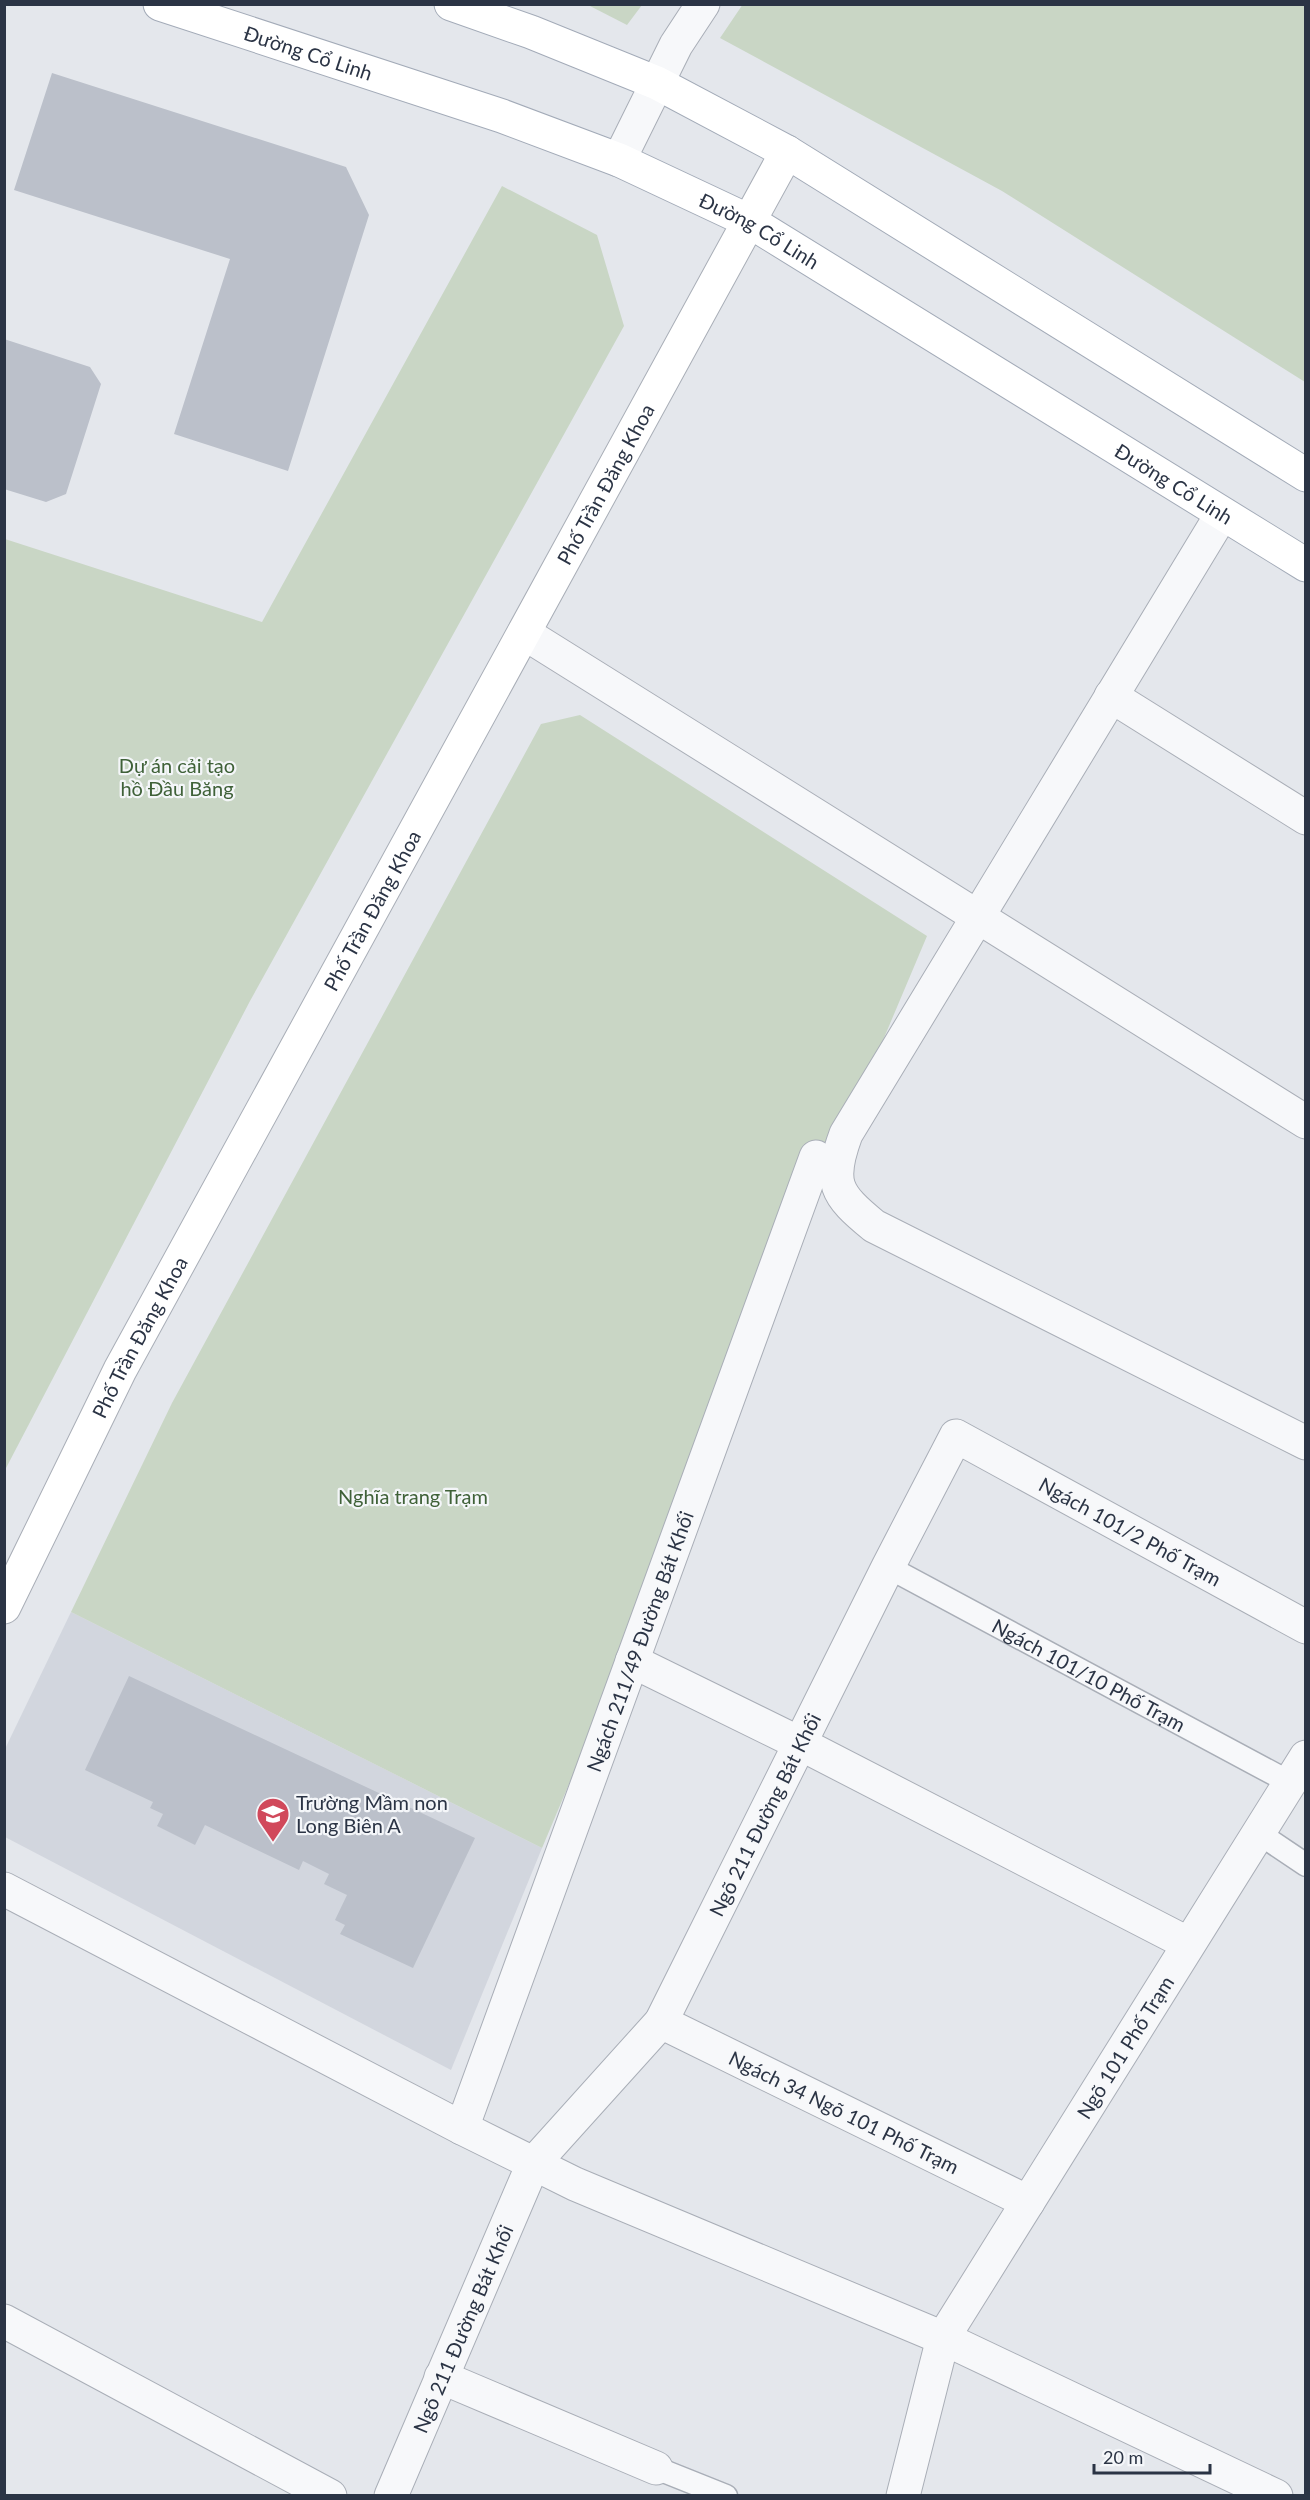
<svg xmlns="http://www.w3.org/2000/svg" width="1310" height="2500" font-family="Lato,sans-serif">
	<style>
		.built { fill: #d2d6de }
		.green { fill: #c9d6c5 }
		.building { fill: #bbc0ca }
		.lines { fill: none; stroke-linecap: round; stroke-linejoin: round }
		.lane-casing { stroke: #a9aeb7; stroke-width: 25 }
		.street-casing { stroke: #a9aeb7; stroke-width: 35 }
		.secondary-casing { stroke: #a9aeb7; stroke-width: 35 }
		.primary-casing { stroke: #a3abb8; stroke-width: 35 }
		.lane { stroke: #f7f8fa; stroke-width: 22 }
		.street { stroke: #f7f8fa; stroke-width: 33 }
		.secondary { stroke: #fff; stroke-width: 33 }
		.primary { stroke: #fff; stroke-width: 33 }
		.labels { text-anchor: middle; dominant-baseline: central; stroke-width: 4.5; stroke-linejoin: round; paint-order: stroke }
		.street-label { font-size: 20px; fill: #2b3445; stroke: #f4f6f9 }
		.park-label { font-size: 20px; fill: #3f6138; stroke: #f4f6f9 }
		.poi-label { font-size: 20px; fill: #2b3445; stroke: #f4f6f9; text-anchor: start }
	</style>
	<rect width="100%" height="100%" fill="#e4e7ec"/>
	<path class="built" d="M71,1612L542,1848L451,2070L5,1837L4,1751Z"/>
	<path class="green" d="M743,4L1305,5V382L1002,191L720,38Z
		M588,5H642L627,25Z
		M502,186L597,235L624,326L250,1001L5,1470V539L262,622Z
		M580,715L927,936L542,1848L71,1612L172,1403L541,724Z"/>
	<path class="building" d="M52,73L346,167L369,215L288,471L174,434L230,259L14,190Z
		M4,339L90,367L101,384L66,494L46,502L4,489Z
		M129,1676L475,1838L413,1968L340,1934L345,1925L335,1920L347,1895L324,1884L329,1874L303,1861L299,1870L205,1825L195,1845L157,1826L163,1814L150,1808L153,1802L85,1770Z"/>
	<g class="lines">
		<g class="lane-casing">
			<g id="lane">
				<path id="s1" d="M888,1567L1289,1782"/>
				<path d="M1257,1832L1306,1865"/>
				<path d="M656,2468L726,2496"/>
			</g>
		</g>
		<g class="street-casing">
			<g id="street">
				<path d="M619,160L676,45L703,4"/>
				<path d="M1222,514L846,1134C828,1183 835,1194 874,1226L1306,1443"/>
				<path d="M524,633L1306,1122"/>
				<path d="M1111,696L1306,818"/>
				<path d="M632,1661L799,1743L1187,1943"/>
				<path d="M4,1889L462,2128L575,2184L943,2338L1276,2496"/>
				<path id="s2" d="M661,2022L1028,2202"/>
				<path id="s3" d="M462,2128L816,1157"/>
				<path d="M4,2321L330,2496"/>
				<path d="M441,2377L656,2468"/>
				<path id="s4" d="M391,2496L533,2164L661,2022L888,1567L956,1436L1306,1627"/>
				<path id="s5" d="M903,2496L943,2338L1306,1757"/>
			</g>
		</g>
		<g class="secondary-casing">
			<g id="secondary">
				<path id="s6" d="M4,1607L120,1370L787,152"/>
			</g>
		</g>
		<g class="primary-casing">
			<g id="primary">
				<path id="s7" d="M160,4L502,116L619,160L749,221L1306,565"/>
				<path d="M451,4L531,32L657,83L787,152L1306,475"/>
			</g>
		</g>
		<use href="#lane" class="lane"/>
		<use href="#street" class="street"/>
		<use href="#secondary" class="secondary"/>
		<use href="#primary" class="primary"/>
	</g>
	<defs>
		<g id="school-pin" transform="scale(1.725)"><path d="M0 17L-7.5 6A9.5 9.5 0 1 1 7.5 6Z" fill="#d1495b" stroke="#f4f6f9"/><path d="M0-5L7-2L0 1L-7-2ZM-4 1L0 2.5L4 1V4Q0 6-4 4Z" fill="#fff"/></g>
	</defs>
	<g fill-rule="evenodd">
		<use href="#school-pin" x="273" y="1814"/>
	</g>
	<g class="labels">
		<g class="street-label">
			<text stroke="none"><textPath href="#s7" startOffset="156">Đường Cổ Linh</textPath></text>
			<text stroke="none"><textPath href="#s7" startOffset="642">Đường Cổ Linh</textPath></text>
			<text stroke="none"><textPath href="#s7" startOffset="1128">Đường Cổ Linh</textPath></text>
			<text stroke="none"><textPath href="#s6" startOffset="1274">Phố Trần Đăng Khoa</textPath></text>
			<text stroke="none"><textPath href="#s6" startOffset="788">Phố Trần Đăng Khoa</textPath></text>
			<text stroke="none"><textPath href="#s6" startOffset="302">Phố Trần Đăng Khoa</textPath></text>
			<text stroke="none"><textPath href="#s4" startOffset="1407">Ngách 101/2 Phố Trạm</textPath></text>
			<text stroke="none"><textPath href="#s3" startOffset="518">Ngách 211/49 Đường Bát Khối</textPath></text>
			<text stroke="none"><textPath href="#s1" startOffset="228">Ngách 101/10 Phố Trạm</textPath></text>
			<text stroke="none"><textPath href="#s4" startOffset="784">Ngõ 211 Đường Bát Khối</textPath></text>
			<text stroke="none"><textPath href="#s5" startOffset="506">Ngõ 101 Phố Trạm</textPath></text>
			<text stroke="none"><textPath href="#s2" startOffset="204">Ngách 34 Ngõ 101 Phố Trạm</textPath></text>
			<text stroke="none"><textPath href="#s4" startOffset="182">Ngõ 211 Đường Bát Khối</textPath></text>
		</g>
		<g class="park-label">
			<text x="177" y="765">Dự án cải tạo<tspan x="177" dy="23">hồ Đầu Băng</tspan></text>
			<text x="413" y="1496">Nghĩa trang Trạm</text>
		</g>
		<g class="poi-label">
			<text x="296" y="1802">Trường Mầm non<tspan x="296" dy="23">Long Biên A</tspan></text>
		</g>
	</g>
	<rect width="1310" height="2500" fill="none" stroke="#2b3445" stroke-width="12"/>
	<path d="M1094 2464v9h116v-9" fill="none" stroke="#2b3445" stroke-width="3"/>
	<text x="1103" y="2464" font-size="18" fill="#2b3445" stroke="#f4f6f9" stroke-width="4.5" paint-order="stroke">20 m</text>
</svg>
